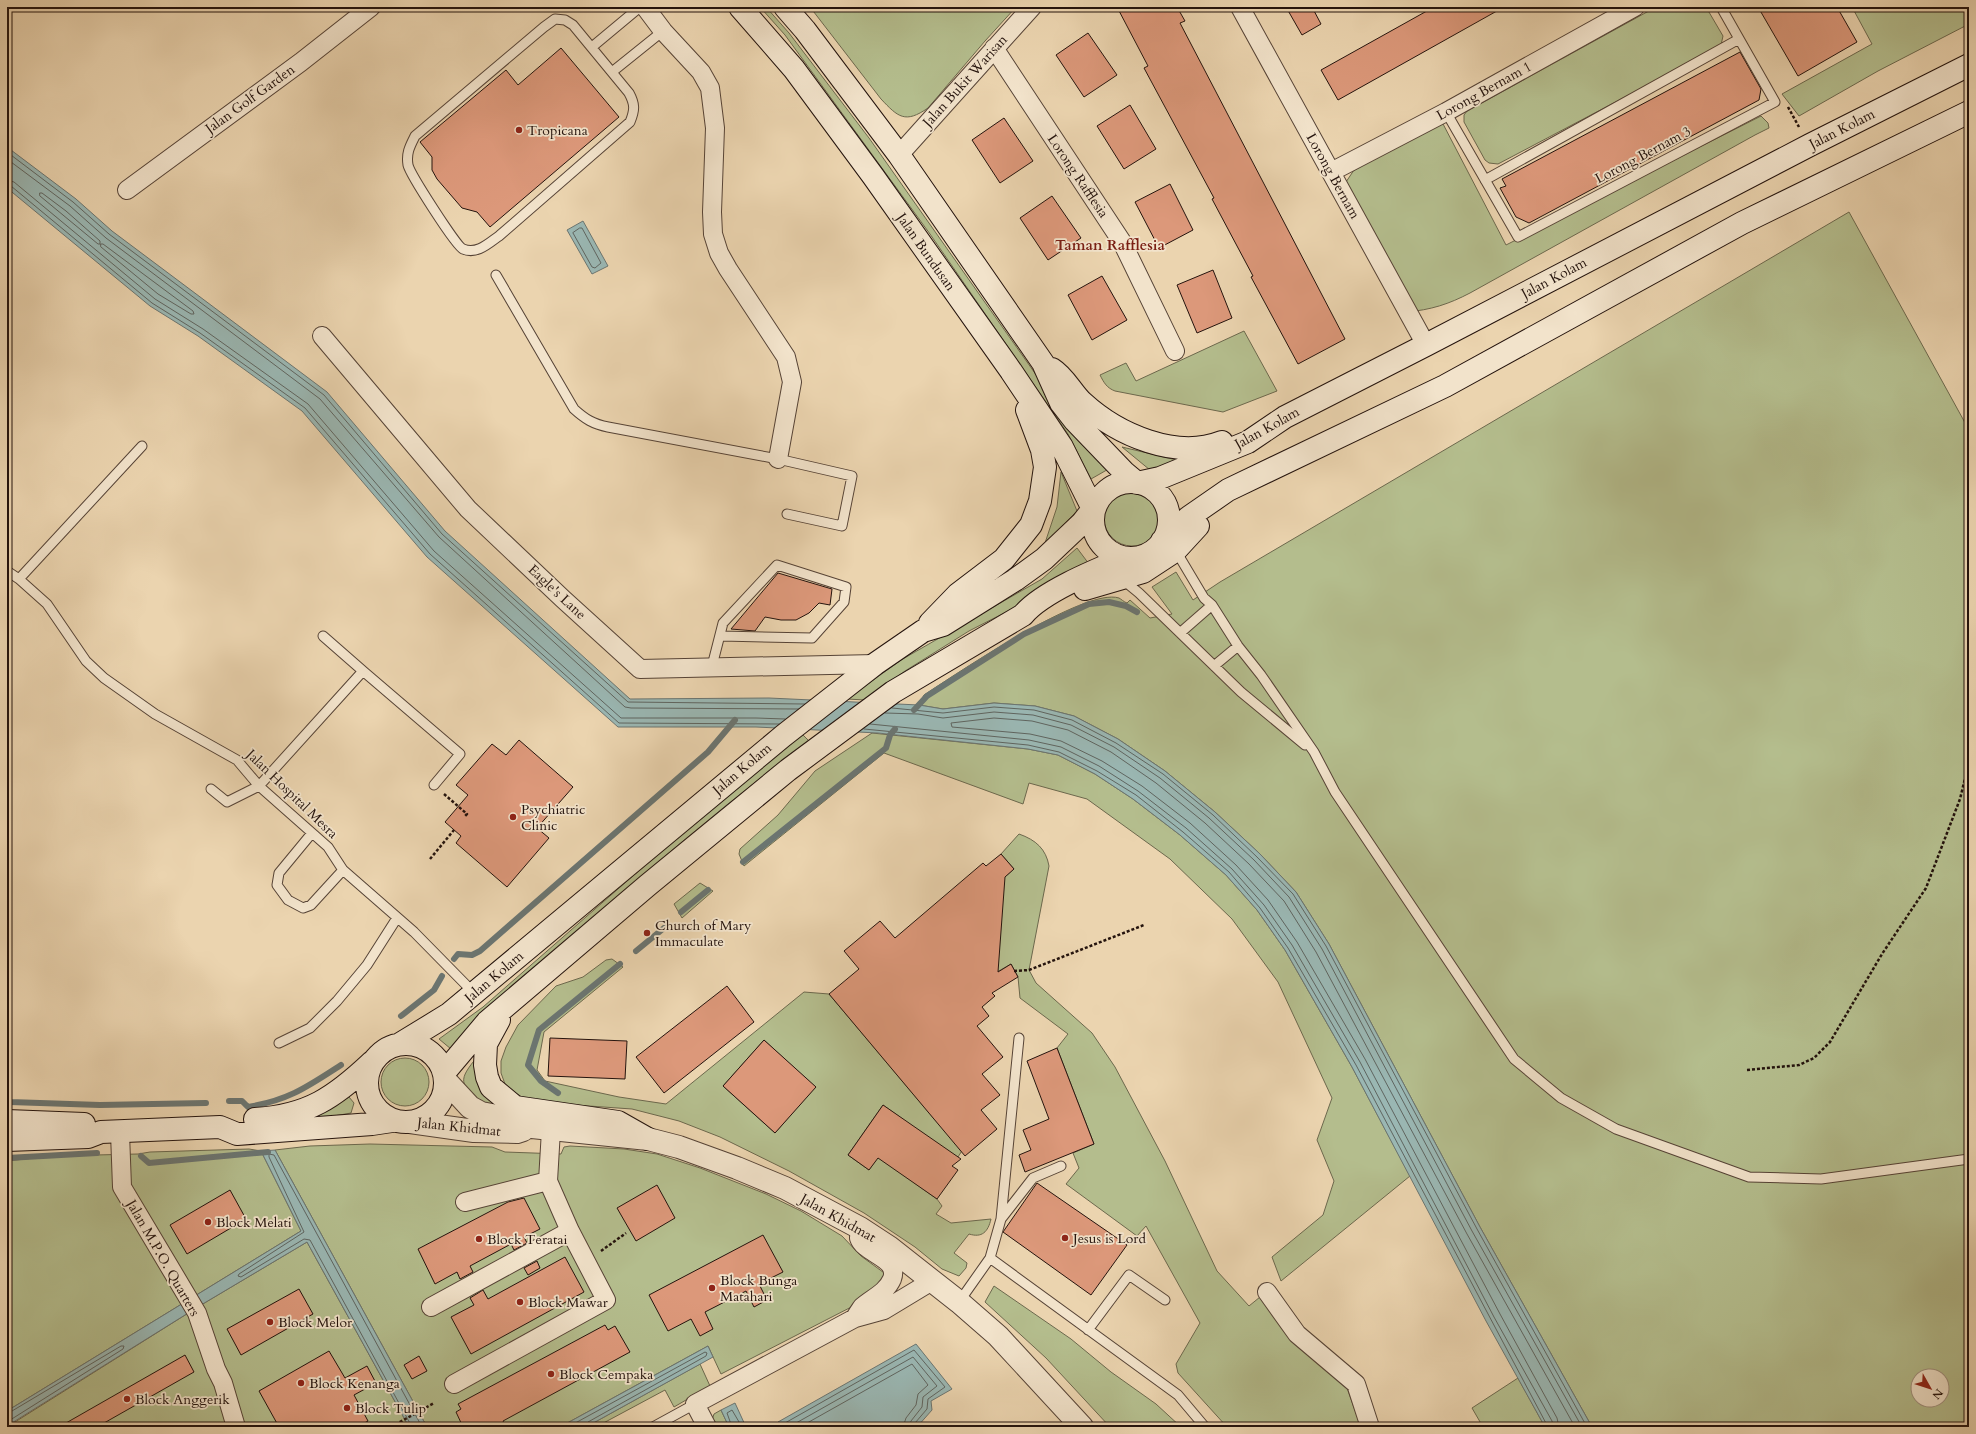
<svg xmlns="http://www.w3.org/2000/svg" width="1976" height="1434" font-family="Cardo,serif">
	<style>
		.green { fill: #b4bd8d; stroke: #6c684d; fill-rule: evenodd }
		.water { fill: #9ab7b3; stroke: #6b7571 }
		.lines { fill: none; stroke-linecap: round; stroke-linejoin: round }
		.shore { stroke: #5f6560; stroke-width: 1 }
		.stream { stroke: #6b7571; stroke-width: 6 }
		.building { fill: #dc987a; stroke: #24130d }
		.service-casing { stroke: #564336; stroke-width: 11 }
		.minor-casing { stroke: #564336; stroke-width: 20 }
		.tertiary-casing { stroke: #564336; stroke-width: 24 }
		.secondary-casing { stroke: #24130d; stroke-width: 24 }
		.path { stroke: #24130d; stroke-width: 2.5; stroke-dasharray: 3 2; stroke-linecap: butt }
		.service { stroke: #f2e3cb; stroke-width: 9 }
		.minor { stroke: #f2e3cb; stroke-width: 18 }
		.tertiary { stroke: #f2e3cb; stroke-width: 22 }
		.secondary { stroke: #f2e3cb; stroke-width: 22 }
		.poi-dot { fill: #8f2418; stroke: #f2e3cb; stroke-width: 1.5 }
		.labels { text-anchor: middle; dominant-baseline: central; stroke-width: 3.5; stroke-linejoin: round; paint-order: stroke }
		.street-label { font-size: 14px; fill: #24130d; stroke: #f2e3cb }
		.poi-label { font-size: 14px; fill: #24130d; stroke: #f2e3cb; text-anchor: start }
		.neighbourhood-label { font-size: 15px; font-weight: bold; fill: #7a1f14; stroke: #f2e3cb }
	</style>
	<rect width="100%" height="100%" fill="#ebd4af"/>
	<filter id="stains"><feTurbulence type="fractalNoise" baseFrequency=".005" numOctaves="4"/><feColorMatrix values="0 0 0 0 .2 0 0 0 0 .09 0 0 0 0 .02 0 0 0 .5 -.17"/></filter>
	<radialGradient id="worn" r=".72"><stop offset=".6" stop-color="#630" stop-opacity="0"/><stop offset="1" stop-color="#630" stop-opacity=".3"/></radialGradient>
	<path class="green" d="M760,7H766L789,33L869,138L1075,430L1112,467L1091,479L1068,434L930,234L785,35Z
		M810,7H1016L985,41L928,108C905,124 898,117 881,99Z
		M1656,7H1706L1723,36L1721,45L1718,48L1498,164L1489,163L1485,160L1464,122V115L1467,111Z
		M1852,7H1969V24L1878,71L1799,116L1782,94L1872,44Z
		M1761,116L1768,123L1769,128L1755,135L1470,293C1449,304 1431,310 1406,312L1344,185L1354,170L1442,122L1506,245Z
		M1849,212L1969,430V1427H1592L1480,1227L1329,944L1296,892L1260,854L1215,812L1165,771L1118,739L1074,716L1035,706L994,703L943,709L919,705L924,695C956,674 1085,587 1119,598C1121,599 1124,602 1127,603L1130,600L1150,618L1172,614L1152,587L1176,572L1193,600L1220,582ZM1918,1376H1942V1400H1918Z
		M1244,331L1277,391L1223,412L1115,391C1107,388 1104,383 1100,375L1126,363L1136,381Z
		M1122,447L1185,462L1150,470Z
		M1061,472L1077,511L1045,543L1057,507Z
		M1104 518a28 28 0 1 1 56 0a28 28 0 1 1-56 0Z
		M1077,548L1092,568L969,631L905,671L865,700L847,699L901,660L1042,579Z
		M872,733L1028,749L1058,755L1095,774L1133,799L1180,835L1226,875L1257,910L1285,950L1352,1067L1410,1176L1281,1281L1272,1257L1323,1215L1334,1181L1317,1140L1332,1098L1278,982L1232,919L1170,859L1087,799L1029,783L1023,804L884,753L744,866L739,854L740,849L778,815L815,771Z
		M802,734L809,741C697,824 592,920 486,1011L466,1030L451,1049L439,1039L483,1007L674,840Z
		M1019,834C1036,840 1046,849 1049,866L1029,970L1036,983L1092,1033L1115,1067L1165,1161L1217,1271L1249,1306L1260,1297L1347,1388L1361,1427H1227L1178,1373L1176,1364L1200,1323L1146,1226L1137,1236L1066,1184L1079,1168L1073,1153L1094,1144L1057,1048L1068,1034L1020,998L1018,977L1011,964L997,972L999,882L1014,869L1001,854Z
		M700,883L713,891L682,918L674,904Z
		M612,959L623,967L544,1032L537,1070L545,1081L619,1097L666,1104L804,992L829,994L936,1121L970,1138L958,1157L902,1174L937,1199L942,1206L936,1214L951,1223L991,1219C988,1232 982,1238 969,1234L954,1253L967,1263L966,1268L959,1276L942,1269L915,1247L864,1213L789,1171L720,1137L679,1121L632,1109L546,1103L528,1100L515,1093L505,1084L501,1073V1061L506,1047L518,1025L556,986L583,977L606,960ZM764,1040L815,1087L775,1133L723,1086ZM883,1105L904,1120L869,1170L848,1155Z
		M478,1056L497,1106L481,1105C460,1083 457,1081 478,1056Z
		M381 1082a24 24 0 1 1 48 0a24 24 0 1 1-48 0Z
		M349,1097L354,1103L351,1113L311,1120Z
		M370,1144L492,1147L505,1152L561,1154L564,1147L570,1146L624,1149L657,1154L700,1168L766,1194L801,1211L842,1236L861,1256L887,1275L863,1301L721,1374L708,1346L560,1427H427L275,1150L310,1146Z
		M249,1149L261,1151L301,1231L7,1411V1161L53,1156L138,1154L150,1152Z
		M307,1242L409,1427H7L201,1305Z
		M994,1286L1071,1339L1111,1372L1156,1404L1181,1427H1110L1046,1358L985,1302Z
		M700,1364L710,1386L674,1407L665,1390L596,1427H586Z
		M1518,1378L1545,1427H1483L1472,1408Z
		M721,1410L729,1427H716L712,1420L714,1414Z"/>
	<path class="water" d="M7,147L76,199L112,231L327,392L445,531L630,699L769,698L919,705L943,709L994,703L1035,706L1074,716L1118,739L1165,771L1215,812L1260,854L1296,892L1329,944L1480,1227L1592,1427H1545L1486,1321L1352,1067L1285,950L1257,910L1226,875L1180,835L1133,799L1095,774L1058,755L1028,749L878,733L756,727H618L427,557L302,411L198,336L150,306L7,188Z
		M583,221L608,266L592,274L567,230Z
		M275,1150L427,1427H409L307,1242L201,1305L7,1426V1411L301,1231L261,1151Z
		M916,1344L952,1389L931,1401L932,1410L917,1427H780L778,1422Z
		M708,1346L713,1357L586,1427H560Z
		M735,1403L746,1427H729L721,1410Z"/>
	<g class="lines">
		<path class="shore" d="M7,152L73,202L109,234L324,395L442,534L628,702L805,704
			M7,159L70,206L106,238L320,399L439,537L625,707L631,708L799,709
			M7,180L14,182L155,299L203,329L308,404L434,551L621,718H756L785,719
			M7,185L11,186L152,303L200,333L305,408L430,554L619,723L779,724
			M40,193H42L66,211L100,241V244H98L40,196Z
			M580,228H582L601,263L595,268L592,267L573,233Z
			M101,244H103L193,311L194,314H191L158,294L101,247Z
			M892,708L943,713L994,707L1034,710L1072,720L1116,743L1163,774L1213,815L1257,857L1293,894L1326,946L1477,1229L1587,1427
			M885,713L918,714L943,718L994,712L1033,715L1071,725L1114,747L1160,778L1209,818L1254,860L1289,897L1322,949L1472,1231L1582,1427
			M870,724L1029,740L1061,747L1099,766L1138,791L1186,828L1232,869L1264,905L1292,945L1360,1062L1494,1317L1552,1421L1553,1427
			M864,729L1028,745L1059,752L1097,771L1136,795L1183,832L1229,872L1260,908L1288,948L1356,1065L1548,1427
			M7,1414L121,1346H124L123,1349L7,1422
			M412,1427L310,1240L304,1239L241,1277L238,1276L239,1274L304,1232L269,1157V1154L274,1155L422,1427
			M568,1427L705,1352L707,1353L706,1356L588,1422L585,1427
			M732,1427L727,1413L732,1410L742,1427
			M784,1427L785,1423L914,1350L945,1387L928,1399L927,1409L915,1423L914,1427
			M789,1427L913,1357L937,1386L923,1397L922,1407L911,1421L909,1427
			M800,1427L912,1364L928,1385L918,1394L916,1405L906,1418L903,1427
			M1559,1427L1557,1418L1500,1314L1365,1059L1297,942L1268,900L1236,865L1190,823L1142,786L1102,761L1061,741L1030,734L952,727L951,723L994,718L1032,721L1068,730L1111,752L1156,783L1205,823L1249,864L1284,901L1316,952L1467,1234L1575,1427"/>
		<path class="stream" d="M914,710L927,696L1024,634L1089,604L1109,602L1126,606L1137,612
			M743,862L886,748L890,735L895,729
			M681,912L708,890
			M636,951L664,928
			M454,959L458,954L472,955L480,951L708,752L735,720
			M401,1016L434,990L442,976
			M558,1093L541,1081L528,1065L539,1030L620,964
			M7,1099L10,1102L100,1105L206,1103
			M229,1101H242L248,1107C289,1100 307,1087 341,1065
			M141,1156L149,1163L268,1152
			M7,1158L97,1153"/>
	</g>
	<path class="building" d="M1117,7H1177L1185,21L1180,23L1345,339L1298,364L1251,277L1253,276L1212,199L1214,198L1144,68L1148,66Z
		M1286,7H1312L1321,24L1302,35Z
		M1434,7H1504L1338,100L1321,70Z
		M1758,7H1837L1857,42L1798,76Z
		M1088,33L1117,75L1084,97L1056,55Z
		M561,48L619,117L490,227L477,212L462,208L437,179L432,170V157L420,142L506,70L518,85Z
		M1740,52L1761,89L1759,100L1529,223L1516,217L1500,188L1506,186L1502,179Z
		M1130,105L1156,149L1124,169L1097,126Z
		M1004,118L1033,161L1000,183L972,140Z
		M1170,184L1193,230L1159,248L1135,202Z
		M1052,196L1081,238L1048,260L1020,218Z
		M1213,270L1232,318L1197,333L1177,285Z
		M1102,276L1127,320L1092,340L1068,295Z
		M778,573L832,589L830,605L819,603L809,613L796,620H781L765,617L755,631L731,629Z
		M519,740L573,787L537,828L549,838L507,887L456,843L461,836L445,822L468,795L456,785L492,744L506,755Z
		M1001,854L1014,869L1005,877L998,972L1011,964L1018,977L992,993L995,996L982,1007L989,1016L977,1026L1003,1057L982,1074L1000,1095L981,1110L997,1129L965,1156L829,994L859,969L844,951L880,921L895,938L983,863L986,866Z
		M727,986L754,1022L664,1093L636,1057Z
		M550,1038L627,1041L625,1079L548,1076Z
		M764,1040L816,1087L775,1133L723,1086Z
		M1057,1048L1094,1144L1025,1172L1019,1155L1031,1150L1023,1130L1049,1119L1027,1061Z
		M883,1105L961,1159L952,1166L958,1170L937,1199L878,1158L869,1170L848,1155Z
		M1037,1183L1127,1245L1091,1295L1003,1232Z
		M657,1185L675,1218L636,1241L617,1208Z
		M230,1190L246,1219L187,1254L170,1225Z
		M524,1198L540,1229L524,1237L527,1243L514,1250L511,1244L470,1266L473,1272L460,1279L457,1272L435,1284L418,1249L508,1202Z
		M763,1235L783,1272L759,1284L767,1300L754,1307L746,1291L705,1312L713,1329L700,1336L691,1319L668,1331L649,1295Z
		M565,1257L584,1292L471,1354L451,1317L474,1305L470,1298L483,1290L488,1299Z
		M537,1261L540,1268L528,1275L524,1268Z
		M299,1289L313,1314L241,1355L227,1329Z
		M605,1325L608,1330L615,1326L630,1352L503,1421L506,1427H463L456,1412L461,1409L458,1404Z
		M329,1351L345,1378L367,1366L376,1383L354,1395L368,1421L357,1427H279L259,1391Z
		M185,1355L194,1372L97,1427H59Z
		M419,1356L427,1371L412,1379L404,1365Z"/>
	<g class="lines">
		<g class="service-casing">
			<path id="service" d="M555,19L565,20L573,25L629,93C635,104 635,110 630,122L499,236C489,243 477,255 463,249C456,246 410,174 408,165C406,153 410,146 415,136L544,27Z
				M592,47L640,7
				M612,72L663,31
				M1446,112L1518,237L1775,102L1721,7
				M1485,180L1739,39
				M496,275L574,409C585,419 593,424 608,427L778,459L852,476L842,526L787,514
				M1176,551L1204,598L1212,605L1238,646L1261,675L1314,752L1335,792L1514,1059L1561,1098L1616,1129L1749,1177L1821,1179L1969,1159
				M7,571L19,579L47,604L86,661L104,678L155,714L237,760L259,786L328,847L343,870L414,932L475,994
				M19,579L142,446
				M1122,579L1139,593L1241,692L1305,745
				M1180,633L1212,605
				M712,666L723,623L777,565L846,587L844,602L812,638L721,636
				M1214,666L1238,646
				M363,671L460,754L434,785
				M211,789L227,802L259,786L363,671L323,636
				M312,833L279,873L277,885L288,900L303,908L311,905L343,870
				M279,1043L310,1028L337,1001L367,965L397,918
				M1001,1219L1019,1038
				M990,1258L1001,1219L1033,1178L1061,1166
				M959,1302L990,1258L1178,1395L1205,1427
				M1088,1330L1129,1275L1165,1300
				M653,1427L695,1404"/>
		</g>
		<g class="minor-casing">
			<path id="minor" d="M645,7L663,31L701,72L710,88L715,128L712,212L713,234L719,253L728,269L786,357L792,382L778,459
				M1240,7L1426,345
				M994,48L1122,242L1175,351
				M899,155L1032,7
				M1331,172L1446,112L1635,7
				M127,190L301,62L371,7
				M322,336L468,509L563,599L640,669L875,664
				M120,1133L122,1187L197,1313L216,1369L223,1383L236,1427
				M465,1202L548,1181
				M1267,1292L1297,1334L1356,1384L1370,1427
				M431,1307L570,1231
				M855,1318C857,1314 860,1310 862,1307C872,1298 886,1293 892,1279C900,1258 864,1254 859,1238C859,1235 860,1231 860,1228
				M454,1384L606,1300L570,1231L548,1181L551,1130
				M707,1427L695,1404L855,1318L884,1310L932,1281"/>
		</g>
		<g class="tertiary-casing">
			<path id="tertiary" d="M445,1080L470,1107L481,1113L518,1120L532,1127L648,1139L679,1147L737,1168L785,1188L860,1228L889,1247L959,1302L998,1336L1082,1427
				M410,1122L474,1131L517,1132L523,1130"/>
		</g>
		<g class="secondary-casing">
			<path id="secondary" d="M785,7L805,30L899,155L1043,363L1061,403L1075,421L1125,473L1137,483L1160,478L1248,442L1285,417L1426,345L1810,145L1969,65
				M1052,369C1065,377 1072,393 1083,403C1118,435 1176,460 1222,442
				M1093 520a38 38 0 1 1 76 0a38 38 0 1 1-76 0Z
				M1162,541L1189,517L1228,490L1445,386L1742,223L1969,112
				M1085,589L1143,572L1175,551L1198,526
				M930,623L958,594L1004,559L1031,525L1040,501L1045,467L1042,450L1027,410
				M499,1020L486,1044L485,1065L487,1077L491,1087L515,1107L618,1122L648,1139
				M367 1083a39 39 0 1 1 78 0a39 39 0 1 1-78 0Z
				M400,1044L449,1014L783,736L875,664L923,631L943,625L1015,580L1044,559L1082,523L1093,509L1062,447L1011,371L873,176L794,69L740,7
				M444,1073L487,1022L648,885L788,770L893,692L1023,615C1042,592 1096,570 1125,558
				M255,1119C308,1116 335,1097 372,1062
				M7,1121L84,1124
				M7,1140L88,1137L101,1132L220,1127L237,1134L372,1124L392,1121"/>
		</g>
		<path class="path" d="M1788,107L1799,127
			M444,794L467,814L464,817
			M430,859L454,830
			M1014,971L1029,970L1144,925
			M1747,1070L1799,1065L1814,1058L1830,1042L1882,954L1926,888L1960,799L1969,762
			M601,1251L626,1233
			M391,1427L434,1403"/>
		<use href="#service" class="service"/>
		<use href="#minor" class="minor"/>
		<use href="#tertiary" class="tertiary"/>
		<use href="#secondary" class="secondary"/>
	</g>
	<g class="poi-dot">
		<circle cx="519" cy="130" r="4"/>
		<circle cx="513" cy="817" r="4"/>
		<circle cx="647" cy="933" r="4"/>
		<circle cx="208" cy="1222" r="4"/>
		<circle cx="1065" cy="1238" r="4"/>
		<circle cx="479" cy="1239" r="4"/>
		<circle cx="712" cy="1288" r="4"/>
		<circle cx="520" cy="1302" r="4"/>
		<circle cx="270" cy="1322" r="4"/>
		<circle cx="551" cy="1374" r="4"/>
		<circle cx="301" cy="1383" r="4"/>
		<circle cx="127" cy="1399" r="4"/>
		<circle cx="347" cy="1408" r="4"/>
	</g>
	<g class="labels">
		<g class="street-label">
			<text transform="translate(965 81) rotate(-48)">Jalan Bukit Warisan</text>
			<text transform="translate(1484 91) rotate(-29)">Lorong Bernam 1</text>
			<text transform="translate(250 99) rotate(-36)">Jalan Golf Garden</text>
			<text transform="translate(1842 129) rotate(-27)">Jalan Kolam</text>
			<text transform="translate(1643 155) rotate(-28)">Lorong Bernam 3</text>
			<text transform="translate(1078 176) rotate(56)">Lorong Rafflesia</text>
			<text transform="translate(1333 176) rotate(61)">Lorong Bernam</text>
			<text transform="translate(926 252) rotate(55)">Jalan Bundusan</text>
			<text transform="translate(1554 278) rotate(-28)">Jalan Kolam</text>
			<text transform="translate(1267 428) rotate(-29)">Jalan Kolam</text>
			<text transform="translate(557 592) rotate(43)">Eagle's Lane</text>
			<text transform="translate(742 769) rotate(-40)">Jalan Kolam</text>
			<text transform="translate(292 794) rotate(44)">Jalan Hospital Mesra</text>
			<text transform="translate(494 977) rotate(-40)">Jalan Kolam</text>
			<text transform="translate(459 1127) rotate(6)">Jalan Khidmat</text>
			<text transform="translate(838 1218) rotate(29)">Jalan Khidmat</text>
			<text transform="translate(163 1258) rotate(60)">Jalan M.P.O. Quarters</text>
		</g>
		<g class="poi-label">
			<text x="527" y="130">Tropicana</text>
			<text x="521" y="809">Psychiatric<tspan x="521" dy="16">Clinic</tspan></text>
			<text x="655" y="925">Church of Mary<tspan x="655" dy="16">Immaculate</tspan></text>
			<text x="216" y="1222">Block Melati</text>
			<text x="1073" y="1238">Jesus is Lord</text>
			<text x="487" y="1239">Block Teratai</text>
			<text x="720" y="1280">Block Bunga<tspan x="720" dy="16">Matahari</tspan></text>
			<text x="528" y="1302">Block Mawar</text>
			<text x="278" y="1322">Block Melor</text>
			<text x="559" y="1374">Block Cempaka</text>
			<text x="309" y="1383">Block Kenanga</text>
			<text x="135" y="1399">Block Anggerik</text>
			<text x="355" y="1408">Block Tulip</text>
		</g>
		<g class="neighbourhood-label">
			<text x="1110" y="245">Taman Rafflesia</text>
		</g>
	</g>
	<rect width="1976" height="1434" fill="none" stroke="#ebd4af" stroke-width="24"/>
	<rect x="8" y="8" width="1960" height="1418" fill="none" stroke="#24130d" stroke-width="2"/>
	<rect x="12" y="12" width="1952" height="1410" fill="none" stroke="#24130d"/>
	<g transform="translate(1930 1388) rotate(129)"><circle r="19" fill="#f2e3cb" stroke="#a0907f"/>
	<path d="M0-3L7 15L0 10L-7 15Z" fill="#8f2418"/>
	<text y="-6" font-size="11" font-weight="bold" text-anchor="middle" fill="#24130d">N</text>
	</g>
	<rect width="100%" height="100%" filter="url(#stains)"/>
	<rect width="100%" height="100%" fill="url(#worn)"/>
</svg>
